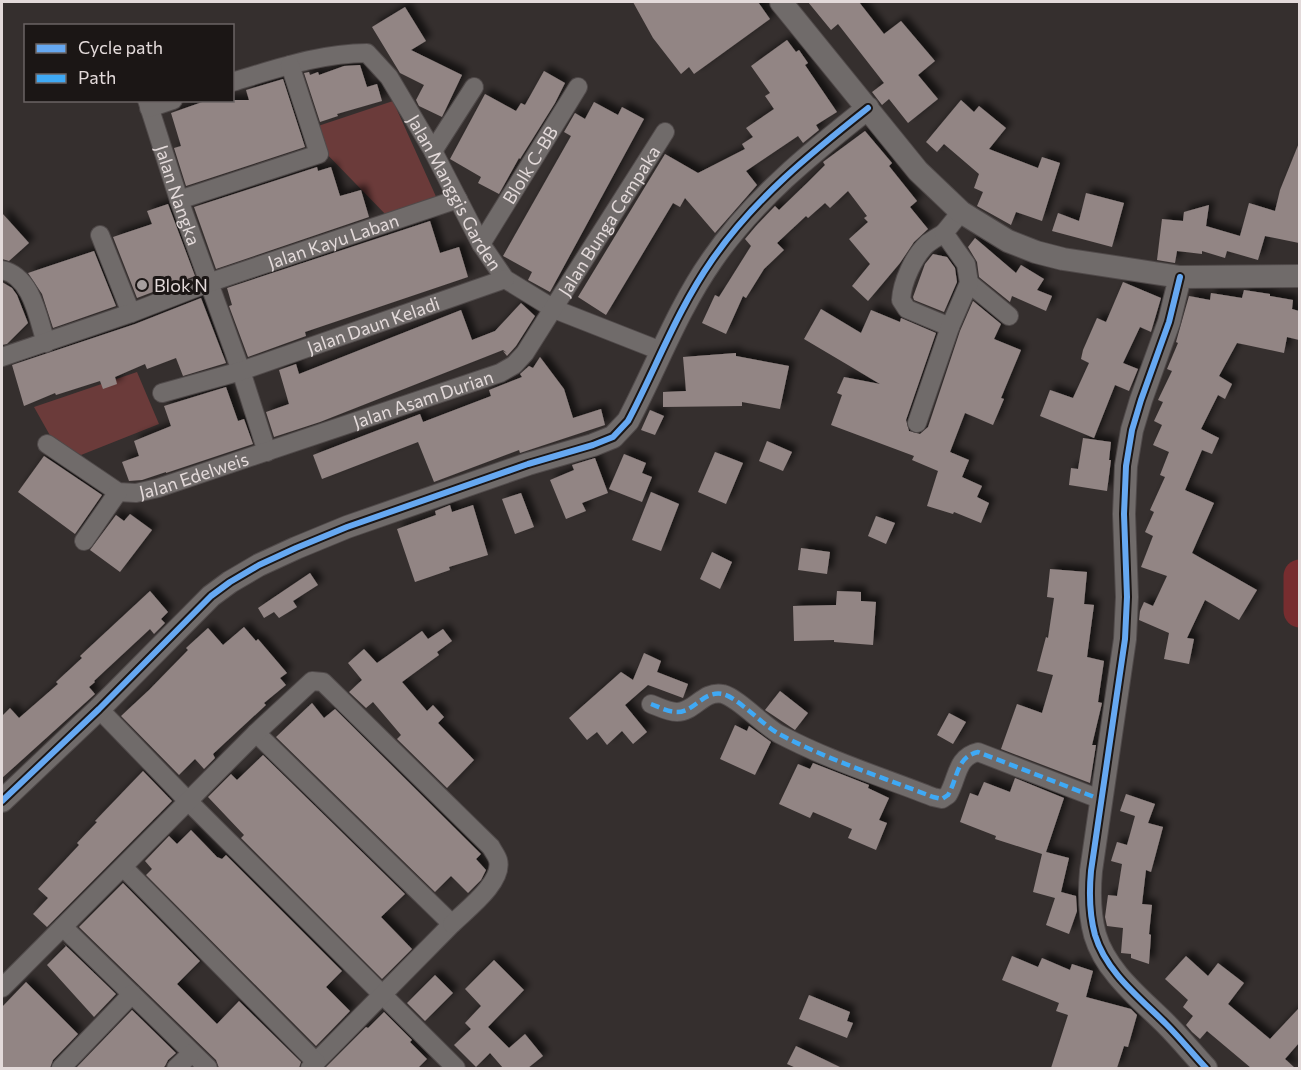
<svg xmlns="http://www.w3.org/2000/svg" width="1301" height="1070" font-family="Commissioner,sans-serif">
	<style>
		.green { fill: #6b3b3a }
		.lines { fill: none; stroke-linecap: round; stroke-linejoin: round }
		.river { stroke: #772d2f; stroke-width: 33 }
		.building { fill: #928584; filter: url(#shadow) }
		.minor-casing { stroke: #504a4a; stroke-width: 20 }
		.tertiary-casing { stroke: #504a4a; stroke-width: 24 }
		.minor { stroke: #706b6a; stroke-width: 18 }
		.tertiary { stroke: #706b6a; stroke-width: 22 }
		.quiet { stroke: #3fa9f5; stroke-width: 4.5; stroke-dasharray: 9 4.5; stroke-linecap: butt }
		.cycleway-casing { stroke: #1b1615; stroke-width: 10 }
		.cycleway { stroke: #66a8f1; stroke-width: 6 }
		.poi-dot { fill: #a69e9e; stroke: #1b1615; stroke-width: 2 }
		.labels { text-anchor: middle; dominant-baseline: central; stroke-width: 6; stroke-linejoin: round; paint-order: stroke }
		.street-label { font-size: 18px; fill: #e3dada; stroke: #1b1615 }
		.poi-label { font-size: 18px; fill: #e3dada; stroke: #1b1615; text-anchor: start }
	</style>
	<defs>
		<filter id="shadow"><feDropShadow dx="5.5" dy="-5.5" stdDeviation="3" flood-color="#0009"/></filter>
	</defs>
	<rect width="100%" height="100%" fill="#352f2e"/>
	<path class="green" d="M393,101L438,201L389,218L318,145L312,128Z
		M137,372L159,424L81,455L52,439L34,407Z"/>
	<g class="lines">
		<path class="river" d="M1300,576V611"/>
	</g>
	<path class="building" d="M633,2H758L770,19L694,74L689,67L681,74L653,38Z
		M808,2H859L884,34L901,21L935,61L918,75L938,99L908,123L889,99L882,105L872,92L884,83L838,24L831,30Z
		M405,7L426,41L411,50L462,75L442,117L419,106L416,100L424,85L400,73L372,27Z
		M787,40L796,52L799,50L808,63L805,65L837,112L816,125L819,130L803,143L798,136L746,171L757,185L715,233L685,198L680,207L673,203L606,315L578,297L665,154L698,173L745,149L742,144L753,137L746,128L774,109L765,96L770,93L751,66Z
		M360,65L367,87L377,84L382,101L337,114L338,116L320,122L304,73L309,72L310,75L318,72L319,75L344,66Z
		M544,71L565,83L555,103L520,159L519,158L499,194L478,183L481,177L450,159L485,94L516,111L521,103L525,105Z
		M283,79L305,147L186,186L174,148L181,146L171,113L208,100H249L246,90Z
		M961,100L974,112L979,106L1006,128L989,149L1038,168L1042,157L1060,163L1042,221L1016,212L1011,225L977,206L983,192L974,188L979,174L944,144L937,152L926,142Z
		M594,102L618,115L622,107L644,119L550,292L528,280L532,272L503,256L571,136L564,132L575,113L585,119Z
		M865,131L892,163L889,166L917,201L910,207L928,229L914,242L900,263L868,301L852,286L870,264L849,239L868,222L864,218L867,216L848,191L830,208L825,203L808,218L806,216L777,243L784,250L764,269L746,298L743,296L726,334L702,323L715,295L719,297L751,246L745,239L756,226L775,206L779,210L807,183L825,165L823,162Z
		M1299,143V243L1265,236L1258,260L1227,251L1225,258L1202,251V254L1177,251L1175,263L1157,260L1162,219L1183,221L1184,212L1209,205L1206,226L1240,236L1249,203L1275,211L1280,190Z
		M317,167L318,171L331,167L340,196L361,190L369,217L216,269L194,207Z
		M1086,193L1124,203L1112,247L1052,231L1058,213L1079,221Z
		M168,204L195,276L137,298L113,237L152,224L147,211Z
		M2,213L29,243L9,261L2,259Z
		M430,221L440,253L459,247L468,277L305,332L306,336L248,357L229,306L232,305L227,288Z
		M975,238L1016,273L1021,265L1044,279L1037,290L1052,296L1046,311L1012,296L1010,302L979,277L977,262L968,247Z
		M94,251L116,306L53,328L42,294L28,273Z
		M933,254L947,257L955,268L957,282L944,312L914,300L913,297L925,264Z
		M2,282L12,288L17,295L28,323L7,344L2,345Z
		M1123,282L1161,298L1151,332L1140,327L1123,363L1138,369L1129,391L1115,385L1094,438L1040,416L1050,390L1073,398L1089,363L1081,359L1083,350L1097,318L1106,322Z
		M1244,290L1270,294V296L1293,300L1292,309L1299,311V340L1287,337L1284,353L1237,343L1219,376L1232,384L1225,399L1218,395L1201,429L1219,438L1212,454L1202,450L1185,490L1214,503L1192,553L1257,590L1239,620L1205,600L1187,638L1194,639L1189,664L1164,659L1169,633L1139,620L1140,611L1144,602L1153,606L1167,576L1141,567L1153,536L1145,532L1154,512L1150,510L1165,477L1160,475L1169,452L1153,445L1162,425L1154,421L1163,402L1158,400L1172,371L1167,369L1178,343L1176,342L1189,296L1210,300L1211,293L1242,298Z
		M201,298L226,363L183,376L176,358L147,369L145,364L115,377L117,384L103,389L100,381L56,395L55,393L24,406L12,365L135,324Z
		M973,301L1001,324L994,339L1021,350L1001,398L1004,399L993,425L965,413L950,452L969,460L962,477L982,486L977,497L989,503L981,523L954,512L953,514L927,506L938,471L912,460L914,456L831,425L842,395L837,393L844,377L880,384L804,339L821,309L861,333L871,310L900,322L901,318L936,333L906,420L909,431L920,434L928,427L960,331Z
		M521,303L535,316L516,346L507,356L503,351L507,353L503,350L320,422L274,437L266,412L289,404L279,370L296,364L299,374L461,310L472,340L495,331Z
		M736,353V356L789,366L780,409L742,402V406L663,407V392L686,391L683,357Z
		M540,357L564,389L573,418L601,409L605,425L520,453L519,450L434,482L418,442L322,479L313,455L420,414L423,422L491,396L489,390L522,377L520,374L529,366L533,368Z
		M226,387L238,421L244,419L253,444L166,473V472L142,480L129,481L122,462L139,456L134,441L171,426L164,406Z
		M650,410L664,416L655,435L641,430Z
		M1083,438L1111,442L1109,460H1111L1107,491L1069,485L1071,468L1078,469Z
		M767,441L792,452L783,471L759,461Z
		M715,452L743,463L726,504L698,492Z
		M624,454L646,463L642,473L652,477L642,502L609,489Z
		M44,456L102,495L75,534L18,492Z
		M595,458L608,493L582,503L586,511L566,519L550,480L574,470L572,465Z
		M651,492L679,504L661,551L632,540Z
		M521,493L534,527L515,534L502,499Z
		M450,505L452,512L473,505L488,555L449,567L450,570L415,582L397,529L436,515L435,511Z
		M130,514L152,530L120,572L90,550L116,515L124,521Z
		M876,516L895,523L886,544L868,536Z
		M801,548L830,552L827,574L798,570Z
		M712,552L732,562L720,589L700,579Z
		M1050,569L1087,572L1084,604L1094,605L1087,657L1104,661L1098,702L1102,703L1092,745H1096L1090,783L1001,749L1017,704L1042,713L1053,675L1037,671L1046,637L1048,638L1054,598L1047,597Z
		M310,573L318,585L293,601L297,607L279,618L274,612L264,618L258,608Z
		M150,591L168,612L161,619L165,623L154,634L150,629L94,681L95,682L89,687L95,694L2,778V716L10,708L19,718L58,684L56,682L82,658L80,656Z
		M837,591L861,592V601L876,602L873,645L834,642V640L794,641L793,606L836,605Z
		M244,627L256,641L258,639L287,673L280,678L286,685L264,703L266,705L213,754L215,758L204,769L195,759L179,775L121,716L149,690L188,650L186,648L208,628L223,645Z
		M443,629L452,641L437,652L439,655L402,682L427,711L433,705L444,717L438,723L474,760L447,788L397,739L401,735L373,702L366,708L349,692L362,680L348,663L364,649L377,663L422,631L428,639Z
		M644,653L661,661L657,672L688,684L683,698L648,685L625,705L647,732L633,744L622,731L607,745L597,732L587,740L569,718L621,672L633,680Z
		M780,691L808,713L795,730L765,710Z
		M312,703L324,718L335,709L481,854L476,859L486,870L481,880L468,893L451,876L435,892L276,737Z
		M949,713L966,722L953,744L937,735Z
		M735,725L747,731L749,726L771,742L755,775L720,759Z
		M263,755L405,894L381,917L412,949L382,979L241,838L244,835L208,797L231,774L237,780Z
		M813,763L869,785L868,788L889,798L879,820L887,823L876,850L848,838L852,829L813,812L810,818L779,804L798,764L810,769Z
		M143,771L172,801L47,927L33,914L48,898L38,889L79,845L77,843L97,822L95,821Z
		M1015,778L1064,798L1046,852L1069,858L1061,892L1076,896L1077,911L1069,934L1046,925L1055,898L1033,892L1042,854L995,839L996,836L960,822L970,793L978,796L984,782L1010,792Z
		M1126,794L1155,804L1148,823L1163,827L1151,872L1146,870L1142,904L1152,905L1149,934L1151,935L1149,964L1131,958V954L1121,953L1123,928L1107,926L1105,917L1108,895L1117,896L1122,864L1111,861L1117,842L1127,845L1135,816L1120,811Z
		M191,830L217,857L222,859L226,855L342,971L326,987L350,1011L316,1046L146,875L152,869L145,861L169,836L177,844Z
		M123,883L200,961L177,984L217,1024L239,1001L301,1062L299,1068H219L216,1060L79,927Z
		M63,943L116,994L94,1017L47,965L66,946Z
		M1012,956L1038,967L1042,958L1070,970L1072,964L1093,971L1086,997L1131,1009L1137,1015L1128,1047L1124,1046L1117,1068H1051L1068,1015L1056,1011L1059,1003L1002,980Z
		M1186,956L1208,976L1218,963L1244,983L1228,1004L1270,1039L1299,1008V1043L1285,1059L1295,1068H1251L1207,1031L1200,1039L1192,1032L1186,1025L1193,1016L1183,1007L1188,1000L1165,979Z
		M494,960L524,990L488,1027L509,1048L525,1034L543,1056L528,1068H503L490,1053L476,1067L454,1045L471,1029L465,1023L481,1006L465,989Z
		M435,975L453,993L425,1021L407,1003Z
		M26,982L78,1034L53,1060L50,1068H2V1007Z
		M809,995L850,1012L847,1021L853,1023L847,1038L799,1019Z
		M132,1010L176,1053L168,1060L165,1066L163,1068H76Z
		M384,1012L412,1040L410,1042L427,1059L418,1068H325L366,1027L368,1028Z
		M796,1046L842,1068H796L787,1064Z"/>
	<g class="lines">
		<g class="minor-casing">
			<g id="minor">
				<path id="s1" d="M232,82C276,69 321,53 367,53L389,77L433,151L481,244L505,279L554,309L661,351"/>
				<path id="s2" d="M147,100L179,200L241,371L267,452"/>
				<path d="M149,108L173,100"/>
				<path d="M433,151L474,87"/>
				<path d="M179,200L319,154L290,65"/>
				<path d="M944,233C938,237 932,240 927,244C914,256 902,282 901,300L907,309L950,327"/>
				<path d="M100,235L131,313"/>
				<path id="s3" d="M481,244L578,87"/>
				<path d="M2,270C32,276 38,318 46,343"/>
				<path d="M969,283L1009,316"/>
				<path id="s4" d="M2,357L131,313L208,283L458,199"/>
				<path id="s5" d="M162,393L241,371L505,279"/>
				<path d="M917,423L950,327L969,283L966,264L944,233L961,212"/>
				<path id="s6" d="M47,444L118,492L136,493L158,488L500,373L514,365L525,353L665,132"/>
				<path d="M84,541L118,492"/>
				<path d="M651,704C659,707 668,712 677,712C695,712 703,690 723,694C738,698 763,725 779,734C828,760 882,777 933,797L942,799L948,795C958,778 956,757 978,752L1102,800"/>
				<path d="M99,709L188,801L456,1068"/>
				<path d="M256,733L452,924L310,1068"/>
				<path d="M124,868L316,1062"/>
				<path d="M63,927L208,1068"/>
				<path d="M2,988L256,733L312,681L323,682L491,847C493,851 497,856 498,860C504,882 466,910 452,924"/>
				<path d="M61,1068L132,994"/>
				<path d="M176,1068L192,1053"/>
			</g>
		</g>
		<g class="tertiary-casing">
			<path id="tertiary" d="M781,2L918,171L961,212L1008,241L1036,252L1063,259L1180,277L1300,276
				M1180,277L1169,322L1141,400L1132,430L1126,466L1124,514L1127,597L1125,639L1091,871C1089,893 1089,913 1095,935C1106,972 1140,998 1166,1024C1180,1038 1193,1054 1206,1068
				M2,801L99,709L211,596L230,582L259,565L296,548L347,527L528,464L593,445L613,437L628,421C656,368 677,310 712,260C754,199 811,153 868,108"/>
		</g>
		<use href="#minor" class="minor"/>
		<use href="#tertiary" class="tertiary"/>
		<path class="quiet" d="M651,704C659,707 668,712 677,712C695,712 703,690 723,694C738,698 763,725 779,734C828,760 882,777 933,797L942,799L948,795C958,778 956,757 978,752L1102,800"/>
		<g class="cycleway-casing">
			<path id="cycleway" d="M1180,277L1169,322L1141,400L1132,430L1126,466L1124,514L1127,597L1125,639L1091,871C1089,893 1089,913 1095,935C1106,972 1140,998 1166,1024C1180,1038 1193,1054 1206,1068
				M2,801L99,709L211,596L230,582L259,565L296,548L347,527L528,464L593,445L613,437L628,421C656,368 677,310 712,260C754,199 811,153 868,108"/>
		</g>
		<use href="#cycleway" class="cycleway"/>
	</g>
	<circle class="poi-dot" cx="142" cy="285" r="6"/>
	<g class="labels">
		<g class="street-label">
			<text stroke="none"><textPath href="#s3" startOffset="93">Blolk C-BB</textPath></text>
			<text stroke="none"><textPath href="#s1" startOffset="304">Jalan Manggis Garden</textPath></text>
			<text stroke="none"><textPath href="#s2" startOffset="100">Jalan Nangka</textPath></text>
			<text stroke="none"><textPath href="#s6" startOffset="676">Jalan Bunga Cempaka</textPath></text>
			<text stroke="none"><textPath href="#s4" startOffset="351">Jalan Kayu Laban</textPath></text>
			<text stroke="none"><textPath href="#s5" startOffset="222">Jalan Daun Keladi</textPath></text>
			<text stroke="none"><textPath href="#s6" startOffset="406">Jalan Asam Durian</textPath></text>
			<text stroke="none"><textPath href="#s6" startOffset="164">Jalan Edelweis</textPath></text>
		</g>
		<g class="poi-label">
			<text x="154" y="285">Blok N</text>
		</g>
	</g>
	<rect width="1301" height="1070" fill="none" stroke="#e3dada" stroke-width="6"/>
	<rect x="24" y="24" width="210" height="78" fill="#1b1615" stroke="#6b6464" stroke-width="1.5"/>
	<rect x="36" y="44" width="30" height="9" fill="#66a8f1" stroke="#6b6464" stroke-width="1.5"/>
	<text x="78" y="54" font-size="18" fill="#e3dada">Cycle path</text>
	<rect x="36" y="74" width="30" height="9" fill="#3fa9f5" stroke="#6b6464" stroke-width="1.5"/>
	<text x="78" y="84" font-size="18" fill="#e3dada">Path</text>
</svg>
